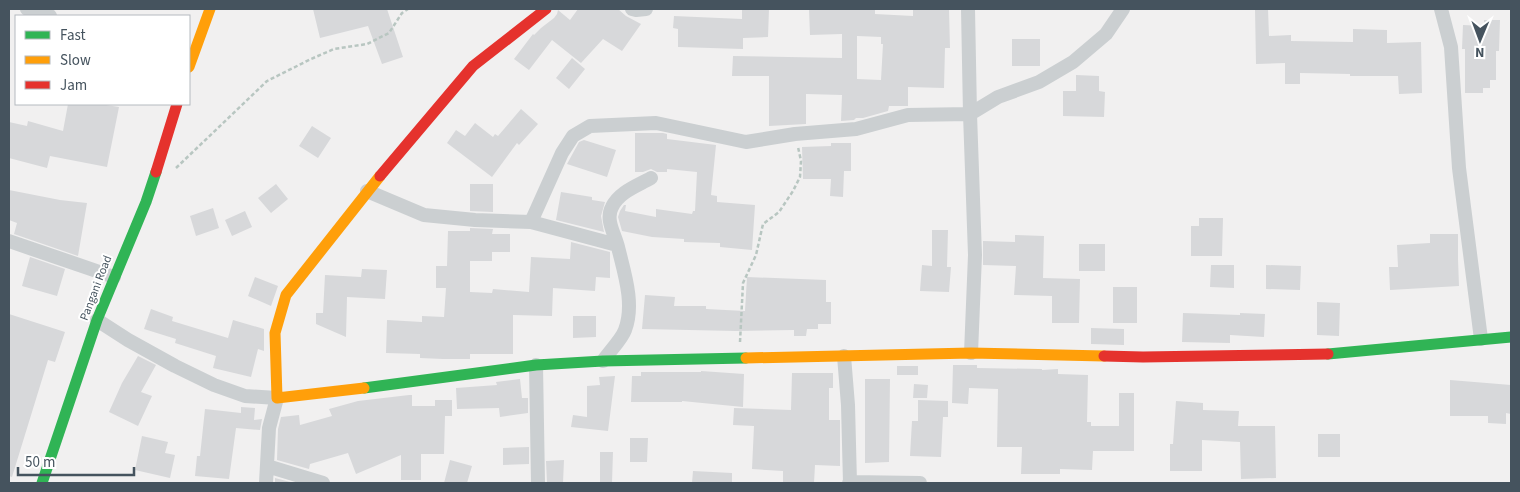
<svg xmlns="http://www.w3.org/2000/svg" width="1520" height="492" font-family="'Source Sans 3',sans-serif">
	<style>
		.building { fill: #d7d8da; fill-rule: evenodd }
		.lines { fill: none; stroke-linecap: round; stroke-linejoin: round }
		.path { stroke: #b8c6c1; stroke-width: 2.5; stroke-dasharray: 4 2.5; stroke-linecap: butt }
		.street { stroke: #cbcfd1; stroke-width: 14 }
		.fast { stroke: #30b455; stroke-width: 11 }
		.slow { stroke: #ff9f0a; stroke-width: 11 }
		.jam { stroke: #e5322d; stroke-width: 11 }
		.labels { text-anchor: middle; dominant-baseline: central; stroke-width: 4; stroke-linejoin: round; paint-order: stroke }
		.street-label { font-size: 12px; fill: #45535e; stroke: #fff }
	</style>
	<rect width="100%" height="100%" fill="#f1f0f0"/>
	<path class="building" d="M313,9H387L403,57L382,64L368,26L320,38Z
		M578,9H618L626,16L641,24L622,51L603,39L581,63L552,40L529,70L514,59L533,34L534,35L541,28L554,18L557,14L558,10L570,20Z
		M742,9H769L768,37L743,38V49L678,47V29L673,28L674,16L742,19Z
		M809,9H875V14L913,16V9H949L950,48H945L944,88L908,87V106H889L888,111L863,118H856L854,120L841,121L842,95L806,94V124L769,126V76H732L733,56L842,58V34L810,35ZM857,36L881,37V44H883L881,80L857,79Z
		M1255,9H1268L1269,36L1291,35V41L1353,42V29L1387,30V43L1421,42L1422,93L1399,94L1398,76H1350V74L1300,73V84H1285V63L1256,64Z
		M1484,20H1500L1499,51H1496V80H1490V88H1483V93H1465V49H1462L1463,25L1484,26Z
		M1012,39H1040V66H1012Z
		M572,58L585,69L569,89L556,78Z
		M1076,75L1099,76V91L1105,92L1104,117L1063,116V91H1076Z
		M68,104H100L119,107L107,167L50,156L47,168L9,158V122L27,126L28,121L63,131Z
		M521,109L538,124L519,145L517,143L492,177L447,143L456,130L465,136L475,123L493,137L495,134L498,136Z
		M312,126L331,138L318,158L299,146Z
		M635,133H663L667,134V139L716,145L711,195L717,196V202L755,205L752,250L720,247V243L684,242V239L652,237L622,231L618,217L620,211L624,205H626L625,211L656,217V209L692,214L693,211H695L697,172L667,169V172H657L651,169L643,172H635Z
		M584,140L616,150L607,177L567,164L579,142Z
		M831,143H851V171H844L843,197L830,196L831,179H803L802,147L831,146Z
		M276,184L288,199L271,213L258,198Z
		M470,184H493V212L470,211Z
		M9,190L60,200L87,203L78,256L14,234L17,223L9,220Z
		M561,192L592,197V200L605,202L601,216L604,232L556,220Z
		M213,208L219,228L196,236L190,216Z
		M245,211L252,227L232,236L225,220Z
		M1199,218H1223L1222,256H1191V226H1199Z
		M470,228L493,229L492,234H510V252H492V261H470V292L492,293L493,289L529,292L531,257L570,259L571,242L610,252V278L596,277L595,291L553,288L552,316L513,315V354H470V359H443L420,358V354L386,353L387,320L422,322V316L444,317L446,288H436V266H447L448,231H470Z
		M932,230H948L947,267H951L949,292L920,291L922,265L932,266Z
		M1430,234H1458V259L1459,286L1390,290L1389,267H1398L1397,245L1430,243Z
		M1015,235L1044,236L1043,278L1080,279L1079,323H1052V296L1014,295L1016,266L983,265V241L1015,242Z
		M1079,244H1105V271H1079Z
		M30,257L65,269L57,296L22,286Z
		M1211,265H1234V288L1210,287Z
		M1266,265L1301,266L1300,290L1266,289Z
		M362,269L387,270L385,299L347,297L346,337L316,324V313H323L325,275L361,277Z
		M255,277L278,286L271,306L248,296Z
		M747,277L826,280V302H831V324H818V329H807L806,336H794V330L736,331L642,329L645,295L675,297L674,306H706V309L745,311Z
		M1113,287H1137V323H1113Z
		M1317,302L1340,303L1339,336L1317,335Z
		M151,309L173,317L172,321L228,338L233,320L264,329V351L258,349L251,377L213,368L216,356L175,343L176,339L144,329Z
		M1183,313L1240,315V313L1265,314L1264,337L1230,335V343L1182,342Z
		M9,314L65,332L55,362L48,360L12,477L9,476Z
		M573,316H596V337L573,338Z
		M1091,328L1124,329V345L1091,344Z
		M138,356L156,365L141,392L152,396L138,426L109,412L122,383Z
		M953,365H977V368L1042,369V370L1058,369V374L1088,375L1087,422H1091V426H1119V393H1134V451H1093L1092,470L1060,469V474H1021L1022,447H997L998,389L969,388L968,404L952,403Z
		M897,366H918V375H897Z
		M701,371L744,374L743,407L682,401V402H631L632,376H641V372H701Z
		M792,373H833V388H829V420H840V466L815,465L814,483H783V471L752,469L754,426L733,425L734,408L791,410Z
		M615,376L608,431L571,427L573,415L587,417V386L600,385L599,377Z
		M520,379L522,398H528V413L500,417L499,408L457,409L456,388L497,385L496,382Z
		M865,379H890L889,462L865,463Z
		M1450,380L1511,385V414L1506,413V424L1488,423V416H1450Z
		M914,384L928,385L927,398H913Z
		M409,395H412V406H435V400H452V416H445L444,454H421V480H401V455L356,474L348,453L310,464L309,469L277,460L278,429L281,417L299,415L300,425L332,416L329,409L358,401Z
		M918,400L948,401V417H943L941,457L910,456L912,421H918Z
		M1176,401L1203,403V410L1239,411L1238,426H1275L1276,478L1241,479L1240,442L1202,440V471H1170V444H1173Z
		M241,407L255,408L254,420L262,419L260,430L236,428L229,479L195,476L197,456H200L205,409L241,413Z
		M1318,434H1340V457H1318Z
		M142,436L168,442L165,453L175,455L170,478L135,470Z
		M630,438H648L647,462H630Z
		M529,447V464L503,465V448Z
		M600,452H613L612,483H600Z
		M450,460L472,466L467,483H444Z
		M564,460L563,483H547L546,461Z
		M693,471L732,473V483H692Z
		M275,478L294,483H275Z"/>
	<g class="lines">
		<path class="path" d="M176,168L267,81L311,59L334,49L367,44L389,33L402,13L408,9
			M740,342L743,283L756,255L763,224L779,212L793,191L800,177L801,161L798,147"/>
		<path class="street" d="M27,9L50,16
			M632,9L636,10L646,9
			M968,9L970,114L975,255L971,353
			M1441,9L1451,47L1459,168L1481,339
			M367,191L424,215L475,220L531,222L617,245
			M531,222L562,153L573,136L590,126L656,123L746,142L795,134L856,129L908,115L970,114L998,97L1039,82L1073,62L1106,34L1123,9
			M9,241L114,277
			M97,320L128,340L175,366L214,385L245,396L277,398L269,428L266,483
			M844,356L848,405L850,483
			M603,361C609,352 622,339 625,330C635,304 624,272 618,247C615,234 605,220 612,207C619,192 637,186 651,178
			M536,365L538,483
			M267,466L323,483
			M849,483L850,482L920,483"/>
		<path class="fast" d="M1328,354L1511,337
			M364,388L536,365L603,361L746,358
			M42,483L97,320L146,202L156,172"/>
		<path class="slow" d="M189,67L210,9
			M746,358L971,353L1104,356
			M364,388L277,398L275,333L286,295L380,176"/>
		<path class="jam" d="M156,172L177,104
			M380,176L473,66L546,9
			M1104,356L1143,357L1328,354"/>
	</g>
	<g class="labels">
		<g class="street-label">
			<text transform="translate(96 288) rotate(-69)">Pangani Road</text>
		</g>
	</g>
	<rect width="1520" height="492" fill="none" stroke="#45535e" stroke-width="20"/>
	<rect x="15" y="15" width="175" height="90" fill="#ffffff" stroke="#b5babf"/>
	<rect x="25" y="31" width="25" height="8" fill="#30b455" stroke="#b5babf"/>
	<text x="60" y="40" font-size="15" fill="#45535e">Fast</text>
	<rect x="25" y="56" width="25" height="8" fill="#ff9f0a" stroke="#b5babf"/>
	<text x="60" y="65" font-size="15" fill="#45535e">Slow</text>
	<rect x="25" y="81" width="25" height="8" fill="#e5322d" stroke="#b5babf"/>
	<text x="60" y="90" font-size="15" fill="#45535e">Jam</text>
	<g transform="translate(1480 40) rotate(181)" stroke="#ffffff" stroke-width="4" paint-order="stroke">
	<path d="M0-4L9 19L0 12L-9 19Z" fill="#45535e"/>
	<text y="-8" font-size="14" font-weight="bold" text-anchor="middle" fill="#45535e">N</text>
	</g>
	<path d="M18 467v8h116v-8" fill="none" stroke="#45535e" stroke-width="2.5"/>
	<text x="25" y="467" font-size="15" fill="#45535e" stroke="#ffffff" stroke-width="4" paint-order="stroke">50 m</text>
</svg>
